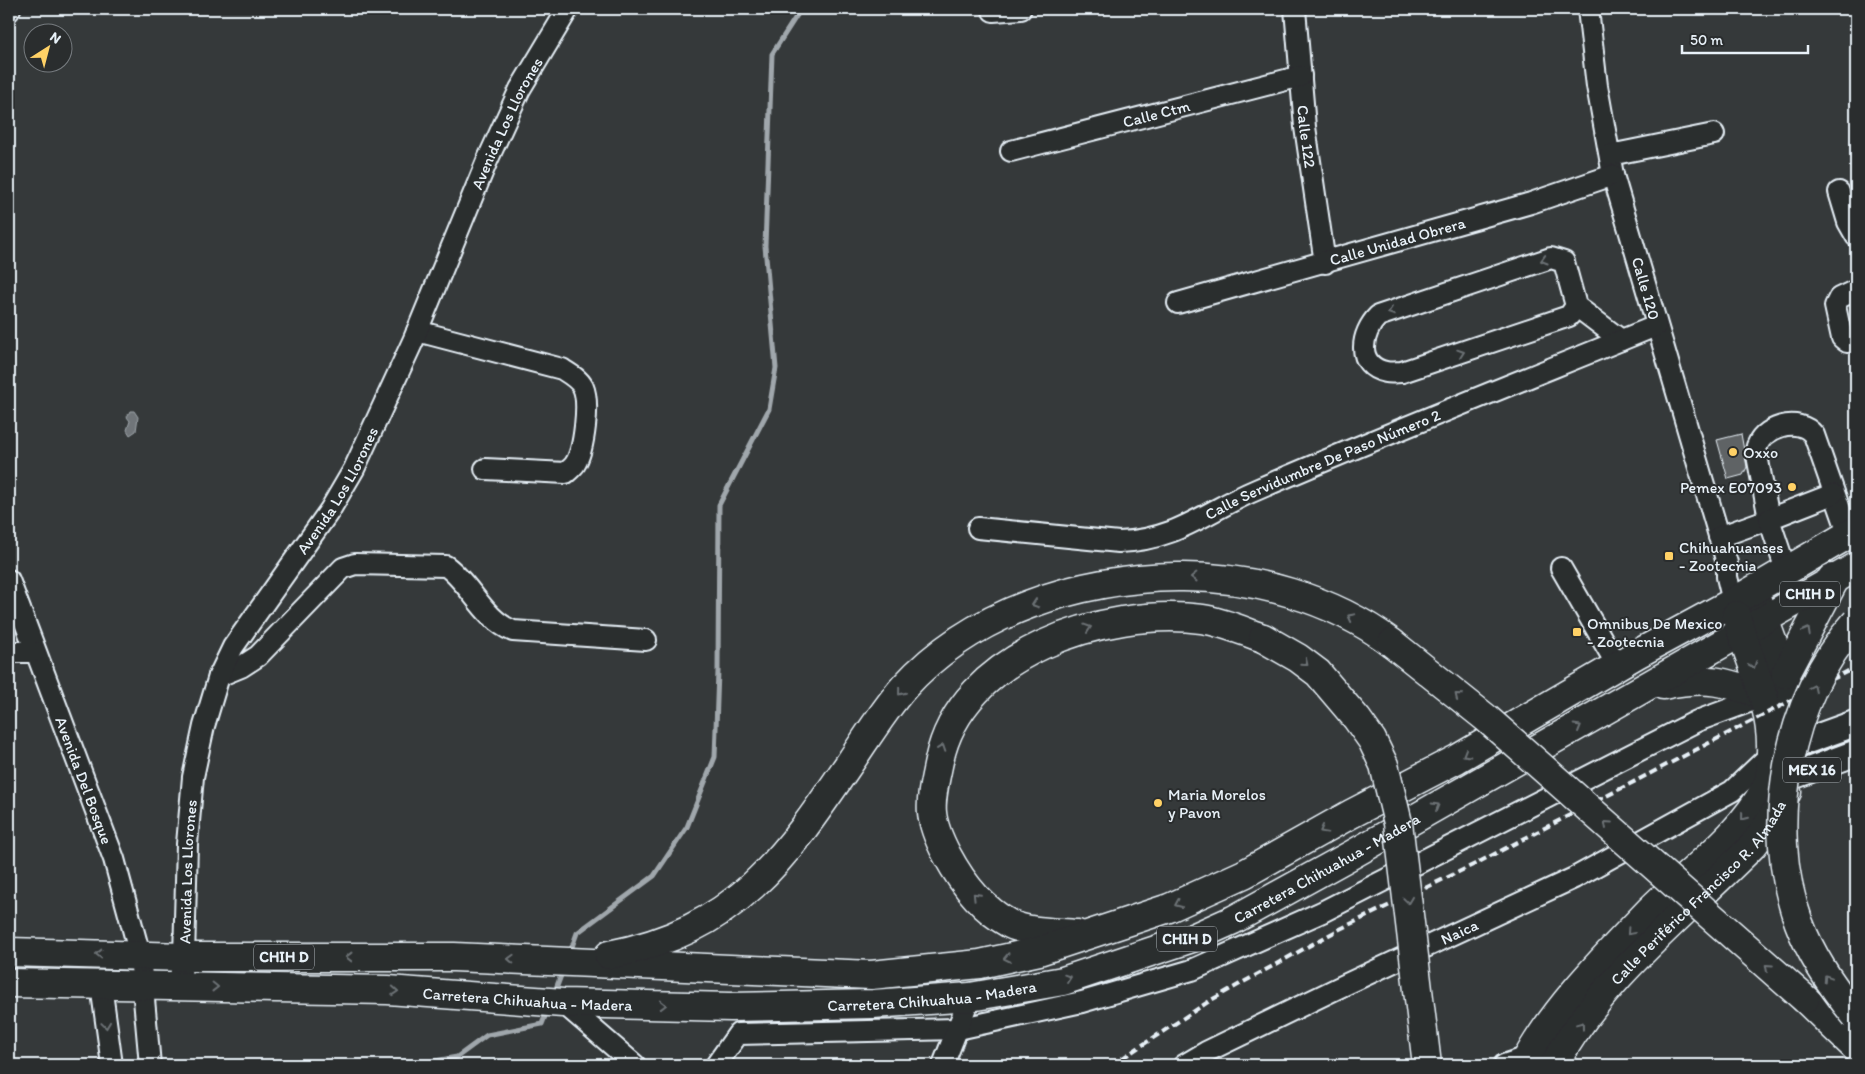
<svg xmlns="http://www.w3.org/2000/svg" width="1865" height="1074" font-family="Itim,sans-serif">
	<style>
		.water { fill: #707579; stroke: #a0a7ac }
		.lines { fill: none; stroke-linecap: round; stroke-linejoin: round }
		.stream { stroke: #a0a7ac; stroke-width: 5 }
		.building { fill: #5f6365; stroke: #e8f1f8 }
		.minor-casing { stroke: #e8f1f8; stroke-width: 24 }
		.major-casing { stroke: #e8f1f8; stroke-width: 29 }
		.highway-casing { stroke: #e8f1f8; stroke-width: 31 }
		.minor { stroke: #2a2d2e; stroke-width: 20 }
		.major { stroke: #2a2d2e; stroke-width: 25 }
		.highway { stroke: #2a2d2e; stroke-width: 28 }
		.rail { stroke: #e8f1f8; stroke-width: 4; stroke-dasharray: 8 4; stroke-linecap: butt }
		.highway-bridge-casing { stroke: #e8f1f8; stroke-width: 31; stroke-linecap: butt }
		.highway-bridge { stroke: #2a2d2e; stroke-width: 28 }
		.oneway { stroke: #6c7275 }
		.poi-dot { fill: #ffd166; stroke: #2a2d2e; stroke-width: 2 }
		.labels { text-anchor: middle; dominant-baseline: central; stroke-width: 4; stroke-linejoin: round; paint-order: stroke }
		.shield { fill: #2a2d2e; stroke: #afb6bb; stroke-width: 1 }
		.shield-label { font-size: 15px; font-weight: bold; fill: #e8f1f8 }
		.street-label { font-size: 16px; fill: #e8f1f8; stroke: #2a2d2e }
		.poi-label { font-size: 16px; fill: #e8f1f8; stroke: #2a2d2e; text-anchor: start }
	</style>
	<rect width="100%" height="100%" fill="#35393a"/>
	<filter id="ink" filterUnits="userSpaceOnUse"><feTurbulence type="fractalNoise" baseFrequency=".02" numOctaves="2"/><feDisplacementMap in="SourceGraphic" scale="10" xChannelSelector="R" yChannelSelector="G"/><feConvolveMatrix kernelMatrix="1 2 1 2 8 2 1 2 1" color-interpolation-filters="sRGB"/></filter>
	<g filter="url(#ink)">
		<path class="water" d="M130,411H134L138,417L136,431L130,435L127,430L130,421L127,417Z"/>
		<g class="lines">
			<path class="stream" d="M569,955L577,933L654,876L687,827L715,757L718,671L719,505L769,409L776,368L765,246L772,54L801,9
				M554,994L563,970
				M413,1065L457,1057L487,1035L542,1024L548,1009"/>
		</g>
		<path class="building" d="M1741,434L1747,467L1743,475L1728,479L1717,440Z"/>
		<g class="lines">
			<g class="minor-casing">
				<g id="minor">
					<path id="s1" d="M1295,9L1305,127L1325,263"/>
					<path id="s2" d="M1588,9L1597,86L1613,175L1727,563V577L1733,602"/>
					<path d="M9,11L10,9"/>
					<path d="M993,11L1021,9"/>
					<path id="s3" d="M1011,151L1301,76"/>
					<path d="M1610,155L1714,134"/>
					<path d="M1839,192L1848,222L1856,236"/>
					<path d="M1856,290L1839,298L1835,306L1842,338L1847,342L1856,340"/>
					<path id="s4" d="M1178,303L1531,203L1613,175"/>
					<path d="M1576,306L1569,316L1402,372C1397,372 1391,373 1386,372C1355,366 1361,333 1378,316L1551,258L1564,262L1576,306L1621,340"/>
					<path d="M417,331L562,369C570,374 579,379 583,387C590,403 584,450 575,464C573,467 569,470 566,473L485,469"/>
					<path id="s5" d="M978,528L1119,542C1177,540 1206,511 1256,490C1388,433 1523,380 1656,326"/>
					<path d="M1719,537L1769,519L1756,450C1760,427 1799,415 1814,435L1849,535"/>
					<path d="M1561,568L1617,665"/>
					<path d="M1786,570L1769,519L1833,494"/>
					<path id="s6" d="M9,580L114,859L140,955L150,1065"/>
					<path d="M9,652H35"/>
					<path d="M219,676L241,667L258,656L343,568L355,564L446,566C471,584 483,619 513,631L646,640"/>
					<path d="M101,985L112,1065"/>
					<path id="s7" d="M178,986L184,957L187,844L193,777L204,726L219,676L233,647L330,510L354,469L413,341L487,161L520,89L568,9"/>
					<path d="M563,1003L635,1065"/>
					<path d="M716,1065L738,1034L958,1029L1082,1002L1192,970L1322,912L1697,721L1765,696"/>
					<path d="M943,1065L970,997"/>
					<path id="s8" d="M1184,1065L1206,1052L1338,988L1574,878L1732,791L1771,754"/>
					<path d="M1504,1065L1528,1057"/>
				</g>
			</g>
			<g class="major-casing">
				<path id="major" d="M1781,750L1856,723
					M1769,785L1856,753"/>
			</g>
			<g class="highway-casing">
				<g id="highway">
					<path d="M1758,603C1775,648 1793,692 1798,741"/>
					<path d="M1785,674L1834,581L1832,578"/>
					<path d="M1663,685C1707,676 1724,681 1765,696"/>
					<path d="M1077,934C1056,932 1029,933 1010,924C982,909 962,883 947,855C926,815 930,804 939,761C961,653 1105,607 1202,619C1223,622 1243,631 1263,638"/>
					<path d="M9,952L184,957H454L871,975L980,964L1039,951L1169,908L1244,874L1351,814L1457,759L1637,654L1733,602L1856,530"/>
					<path d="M609,955C736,930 783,861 851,761C868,736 884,710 904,687C972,612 1079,578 1178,577C1252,576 1332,598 1392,643"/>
					<path id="s9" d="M9,983L388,990L563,1003L731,1007L873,1004L970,997L1063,981L1195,937L1233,920L1353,854L1856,567"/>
					<path d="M1805,999L1856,1048"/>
					<path d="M1524,1065C1551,1011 1608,954 1650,910C1689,871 1740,837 1766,787C1770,779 1771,763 1771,753C1773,704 1749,662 1736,615"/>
					<path id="s10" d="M1554,1065C1602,977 1684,915 1753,845L1764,831L1787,792"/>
				</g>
			</g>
			<use href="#minor" class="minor"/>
			<use href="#major" class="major"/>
			<use href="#highway" class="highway"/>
			<path class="rail" d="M1112,1065L1211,1000L1338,930L1475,864L1856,667"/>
			<g class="highway-bridge-casing">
				<path id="highway-bridge" d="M1856,622C1787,698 1763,826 1799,923C1812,958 1833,988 1856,1016
					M1263,638L1298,658L1318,673L1357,719L1372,740L1384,765L1398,823L1427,1065
					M1392,643L1486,718L1805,999"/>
			</g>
			<use href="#highway-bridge" class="highway-bridge"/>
		</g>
		<defs><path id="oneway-chevron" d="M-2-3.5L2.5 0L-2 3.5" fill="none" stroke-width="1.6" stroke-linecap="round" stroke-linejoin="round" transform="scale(1.25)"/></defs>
		<g class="oneway">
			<use href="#oneway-chevron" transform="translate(1544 260) rotate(164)"/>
			<use href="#oneway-chevron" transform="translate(1391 312) rotate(161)"/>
			<use href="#oneway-chevron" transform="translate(1461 353) rotate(-19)"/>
			<use href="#oneway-chevron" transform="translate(1194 577) rotate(179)"/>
			<use href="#oneway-chevron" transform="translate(1035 604) rotate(162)"/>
			<use href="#oneway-chevron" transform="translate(1351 617) rotate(-153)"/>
			<use href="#oneway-chevron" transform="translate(1088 628) rotate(-18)"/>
			<use href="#oneway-chevron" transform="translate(1807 631) rotate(-61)"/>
			<use href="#oneway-chevron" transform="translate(1305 663) rotate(39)"/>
			<use href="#oneway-chevron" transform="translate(1753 665) rotate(70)"/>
			<use href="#oneway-chevron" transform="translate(1813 688) rotate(-64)"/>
			<use href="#oneway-chevron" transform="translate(901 692) rotate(129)"/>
			<use href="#oneway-chevron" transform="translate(1458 696) rotate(-141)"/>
			<use href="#oneway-chevron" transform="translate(1578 727) rotate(-30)"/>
			<use href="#oneway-chevron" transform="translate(942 748) rotate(-71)"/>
			<use href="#oneway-chevron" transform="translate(1466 754) rotate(150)"/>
			<use href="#oneway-chevron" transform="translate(1436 806) rotate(-30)"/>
			<use href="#oneway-chevron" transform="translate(1744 817) rotate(129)"/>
			<use href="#oneway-chevron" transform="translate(1607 824) rotate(-138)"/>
			<use href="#oneway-chevron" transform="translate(1323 830) rotate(151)"/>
			<use href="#oneway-chevron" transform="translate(976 896) rotate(-134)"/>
			<use href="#oneway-chevron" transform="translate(1408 900) rotate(82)"/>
			<use href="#oneway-chevron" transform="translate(1178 904) rotate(156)"/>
			<use href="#oneway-chevron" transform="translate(1630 932) rotate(132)"/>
			<use href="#oneway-chevron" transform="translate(99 954) rotate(-179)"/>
			<use href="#oneway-chevron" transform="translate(349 957) rotate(-180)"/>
			<use href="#oneway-chevron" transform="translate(1007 958) rotate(168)"/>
			<use href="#oneway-chevron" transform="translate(511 959) rotate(-178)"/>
			<use href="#oneway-chevron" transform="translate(1768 967) rotate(-138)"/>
			<use href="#oneway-chevron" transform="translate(1068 978) rotate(-19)"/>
			<use href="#oneway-chevron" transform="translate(1827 978) rotate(-124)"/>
			<use href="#oneway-chevron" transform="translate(215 987) rotate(1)"/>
			<use href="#oneway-chevron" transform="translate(395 991) rotate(4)"/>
			<use href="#oneway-chevron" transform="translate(663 1005) rotate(1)"/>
			<use href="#oneway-chevron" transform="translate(106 1025) rotate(82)"/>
			<use href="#oneway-chevron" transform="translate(1581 1025) rotate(-53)"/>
		</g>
	</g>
	<g class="poi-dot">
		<circle cx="1733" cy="452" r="5"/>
		<circle cx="1792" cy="487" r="5"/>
		<rect x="1664" y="551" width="10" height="10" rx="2.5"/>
		<rect x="1572" y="627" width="10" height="10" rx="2.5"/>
		<circle cx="1158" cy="803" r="5"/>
	</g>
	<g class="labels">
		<g class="shield">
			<rect x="1780" y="581.5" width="60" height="25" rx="4"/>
			<rect x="1783" y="757.5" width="58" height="25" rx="4"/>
			<rect x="1157" y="926.5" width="60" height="25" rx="4"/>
			<rect x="254" y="944.5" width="60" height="25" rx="4"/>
		</g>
		<g class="shield-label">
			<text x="1810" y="594">CHIH D</text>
			<text x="1812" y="770">MEX 16</text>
			<text x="1187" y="939">CHIH D</text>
			<text x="284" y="957">CHIH D</text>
		</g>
		<g class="street-label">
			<text stroke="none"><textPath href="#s3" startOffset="150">Calle Ctm</textPath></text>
			<text stroke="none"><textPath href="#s7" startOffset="940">Avenida Los Llorones</textPath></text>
			<text stroke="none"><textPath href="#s1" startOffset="128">Calle 122</textPath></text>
			<text stroke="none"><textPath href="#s4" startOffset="228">Calle Unidad Obrera</textPath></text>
			<text stroke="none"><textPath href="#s2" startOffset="286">Calle 120</textPath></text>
			<text stroke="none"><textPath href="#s5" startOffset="361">Calle Servidumbre De Paso Número 2</textPath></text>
			<text stroke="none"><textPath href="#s7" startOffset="535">Avenida Los Llorones</textPath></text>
			<text stroke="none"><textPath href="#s6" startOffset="214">Avenida Del Bosque</textPath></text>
			<text stroke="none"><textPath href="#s9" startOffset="1344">Carretera Chihuahua - Madera</textPath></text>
			<text stroke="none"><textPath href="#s7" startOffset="115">Avenida Los Llorones</textPath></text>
			<text stroke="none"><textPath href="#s10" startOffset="226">Calle Periférico Francisco R. Almada</textPath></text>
			<text stroke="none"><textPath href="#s8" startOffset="306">Naica</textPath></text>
			<text stroke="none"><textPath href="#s9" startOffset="924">Carretera Chihuahua - Madera</textPath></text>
			<text stroke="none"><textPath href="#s9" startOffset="519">Carretera Chihuahua - Madera</textPath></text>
		</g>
		<g class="poi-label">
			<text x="1743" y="452">Oxxo</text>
			<text x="1782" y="487" text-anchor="end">Pemex E07093</text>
			<text x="1679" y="547">Chihuahuanses<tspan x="1679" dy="18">- Zootecnia</tspan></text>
			<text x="1587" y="623">Omnibus De Mexico<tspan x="1587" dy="18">- Zootecnia</tspan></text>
			<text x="1168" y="794">Maria Morelos<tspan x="1168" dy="18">y Pavon</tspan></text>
		</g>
	</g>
	<rect width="1865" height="1074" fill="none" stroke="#2a2d2e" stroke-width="30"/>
	<rect x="15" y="15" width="1835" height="1044" fill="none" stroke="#e8f1f8" stroke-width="2" filter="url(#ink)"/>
	<g transform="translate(48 48) rotate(36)"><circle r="24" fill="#2a2d2e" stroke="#767b7f"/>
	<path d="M0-4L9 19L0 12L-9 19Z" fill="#ffd166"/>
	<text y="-8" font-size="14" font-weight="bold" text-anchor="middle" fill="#e8f1f8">N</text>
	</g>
	<path d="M1682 45v8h126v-8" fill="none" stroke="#e8f1f8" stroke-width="2.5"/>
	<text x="1690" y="45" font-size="15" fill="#e8f1f8" stroke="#2a2d2e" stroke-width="4" paint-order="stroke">50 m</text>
</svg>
